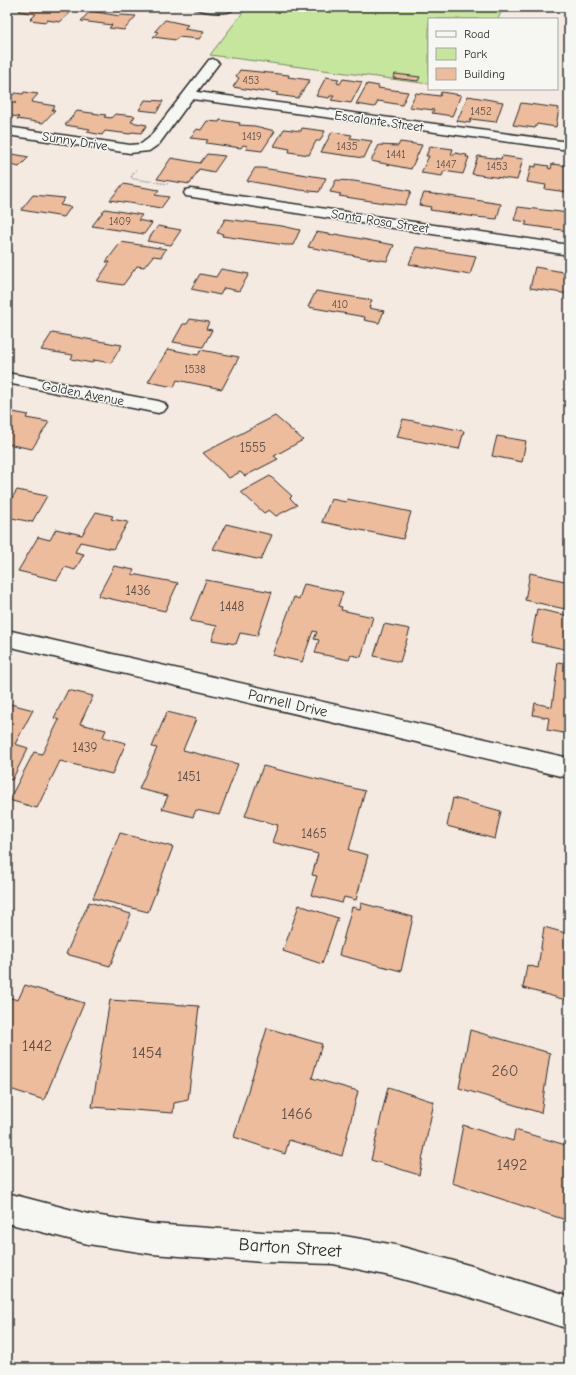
<svg xmlns="http://www.w3.org/2000/svg" width="576" height="1375" font-family="'Comic Neue',sans-serif">
	<style>
		.green { fill: #c6e69e; stroke: #788864 }
		.building { fill: #edbc9d; stroke: #2b2b2b }
		.lines { fill: none; stroke-linecap: round; stroke-linejoin: round }
		.street-casing { stroke: #2b2b2b; stroke-width: 3 }
		.path { stroke: #2b2b2b; stroke-width: 1.5; stroke-dasharray: 0.5 1.5; stroke-linecap: butt }
		.street { fill: #f6f6f2; fill-rule: evenodd }
		.labels { text-anchor: middle; dominant-baseline: central; stroke-width: 3; stroke-linejoin: round; paint-order: stroke }
		.far-number-label { font-size: 11px; fill: #5c4f48 }
		.far-street-label { font-size: 13px; fill: #2b2b2b; stroke: #f6f6f2 }
		.number-label { font-size: 13px; fill: #5c4f48 }
		.street-label { font-size: 15px; fill: #2b2b2b; stroke: #f6f6f2 }
		.near-number-label { font-size: 16px; fill: #5c4f48 }
		.near-street-label { font-size: 18px; fill: #2b2b2b; stroke: #f6f6f2 }
	</style>
	<rect width="100%" height="100%" fill="#f4eae1"/>
	<filter id="ink" filterUnits="userSpaceOnUse"><feTurbulence type="fractalNoise" baseFrequency=".025" numOctaves="2"/><feDisplacementMap in="SourceGraphic" scale="8" xChannelSelector="R" yChannelSelector="G"/><feConvolveMatrix kernelMatrix="1 2 1 2 8 2 1 2 1" color-interpolation-filters="sRGB"/></filter>
	<g filter="url(#ink)">
		<path class="green" d="M247,7H503L498,19H429V84L210,55Z"/>
		<path class="building" d="M23,7H52L72,11L60,22L47,20L46,22L30,20L36,14L19,11Z
			M90,11L120,16L121,15L136,16L124,30L109,28L112,25L81,21Z
			M165,20L188,25L184,29L204,32L199,39L178,37L176,40L153,37L158,32L155,31Z
			M240,70L289,75L288,77L310,80L298,98L276,95L278,93L264,91L263,92L233,87L239,78L236,76Z
			M395,74L420,77L418,81L393,78Z
			M326,77L339,79L337,83L340,84L343,79L362,82L351,103L331,100L334,96H330L329,98L316,96Z
			M367,84L379,86L378,88L408,92L402,105L378,101L375,107L356,104Z
			M24,92L38,94L31,102L55,106L52,110H55L43,123L17,119L19,117L12,116L7,121V103H16L7,101L15,93L23,94Z
			M441,92L461,95L452,116L432,113L434,110L409,107L416,93L440,96Z
			M468,96L503,102L496,122L471,119L470,123L457,121Z
			M145,100L163,101L157,112L139,110Z
			M521,103L559,108L556,127L537,124L535,128L513,125Z
			M77,111L106,115L104,117L111,118L115,114L135,116L131,122L147,125L141,133L132,132L130,134L105,131L102,135L87,132L90,129L65,125Z
			M569,115V132H564Z
			M220,120L240,123L239,125L255,126L275,131L262,151L246,149L248,146L243,145L241,148L206,143L208,140L190,138L197,129L201,130L207,121L219,122Z
			M302,128L325,131L320,141H316L309,155L289,152L290,149L274,146L284,129L301,131Z
			M332,132L352,135L350,138L372,141L364,158L321,152Z
			M400,142L422,145L411,169L371,161L379,145L398,146Z
			M430,146L453,149L451,155H454L455,153L467,155L466,157H469L463,174L444,171L442,176L421,173L429,156H426Z
			M7,153L29,157L19,167L7,164Z
			M207,154L225,156L214,172L199,169L190,184L157,179L171,158L200,163Z
			M478,156L501,159L502,156L523,159L517,180L472,174Z
			M536,164L549,166L548,168L551,169L552,164L569,166V182L567,192L545,189L546,185L527,182L531,166L536,167Z
			M255,168H262L326,178L319,192L300,190L247,181Z
			M336,180L354,181L411,191L405,205L384,203L339,196L341,194L330,192Z
			M123,184L159,190L155,195L169,197L161,208L110,200Z
			M424,193L443,195L501,204L497,219L476,217L430,210L431,207L419,205Z
			M33,195L65,198L60,205L71,207L64,217L21,210Z
			M518,207L569,213V231L525,225L527,222L514,220Z
			M105,209L142,215L138,220L152,223L144,234L92,226Z
			M225,219L282,226L300,230L293,245H285L222,236L223,234L217,233Z
			M158,226L181,230L171,245L147,241Z
			M316,232L334,235L335,234L394,245L387,261L367,258L308,247Z
			M121,242L166,249L161,257L153,256L144,267L137,266L123,285L97,281L110,262H106Z
			M416,247L476,256L470,275L409,264Z
			M535,267L569,273V294L530,288Z
			M221,269L249,274L239,291L224,288L220,295L191,289L200,274L216,277Z
			M316,291L372,300L369,308L384,311L379,323L364,320L365,317L308,307Z
			M190,319L209,322L206,329L212,330L203,347L173,342L183,324H187Z
			M52,333L122,345L111,363L94,360L92,363L71,359L73,355L41,350Z
			M168,349L198,355L201,350L239,357L222,389L177,380L174,387L148,382Z
			M7,411L29,415L26,418L49,422L32,449L7,444Z
			M275,416L303,440L274,456L278,459L245,476L240,472L229,478L203,453Z
			M403,419L464,431L459,449L397,437Z
			M497,436L526,441L522,462L492,456Z
			M270,476L292,496L290,498L297,505L276,516L269,510L264,513L241,492Z
			M17,490L47,496L32,522L7,517V506Z
			M331,499L346,502L347,499L411,512L403,539L322,522Z
			M96,512L113,516L111,519L128,522L113,549L80,542L75,552L84,554L75,570L65,567L57,580L18,571L38,537L50,540L56,529L82,535Z
			M226,524L272,535L261,560L213,549Z
			M114,566L134,570L132,574L178,583L165,611L98,596Z
			M530,573L569,582L565,609L525,600Z
			M206,580L272,592L257,636L240,633L236,644L212,640L217,626L190,621Z
			M304,584L343,592L338,606L342,607L341,610L373,617L361,657L351,655L349,660L315,653L319,640L314,639L317,632L313,631L302,662L272,655L294,597L299,599Z
			M537,609L569,616V650L531,642Z
			M384,624L410,629L400,662L374,656Z
			M558,662L569,664V734L547,730L549,718L533,715L535,703L552,707Z
			M68,690L93,696L80,724L106,730L103,737L126,743L112,774L60,761L37,808L9,800L34,752L42,754L59,720L54,718Z
			M7,703L33,710L15,744L28,748L12,780L7,779Z
			M167,712L196,719L183,750L238,764L219,815L196,810L193,817L162,809L168,796L139,789L157,748L152,747Z
			M263,766L365,791L349,850L368,855L356,900L344,897L342,903L311,895L317,876L312,875L318,854L272,842L278,825L245,816Z
			M453,798L501,811L495,839L447,826Z
			M120,833L173,847L148,912L93,898Z
			M89,902L131,914L110,966L66,954Z
			M361,903L413,917L401,971L339,955L352,907L360,909Z
			M299,905L338,918L322,964L283,951Z
			M544,927L569,934V989L566,1000L523,988L527,965L538,968Z
			M25,985L84,1003L44,1100L7,1088V997L18,1000Z
			M110,1000L199,1006L188,1100L174,1103L173,1113L92,1107Z
			M267,1028L322,1044L312,1078L358,1091L342,1156L289,1140L285,1154L234,1137Z
			M470,1030L550,1053L541,1113L459,1088Z
			M388,1087L434,1102L419,1175L371,1160Z
			M463,1125L513,1141L515,1130L569,1146V1221L452,1183Z"/>
		<g class="lines">
			<g class="street-casing">
				<path id="street" d="M194,7H228L232,10C227,15 199,12 194,7Z
					M213,59L219,63L197,92L569,142V150L192,99L159,144L149,151L130,153L7,135V127L130,145L141,144L149,138L209,60Z
					M191,189L569,245V255L186,196L184,193L186,190Z
					M7,373L158,401L164,403L167,407L164,411L158,413L7,383Z
					M7,630L569,758V778L7,646Z
					M7,1193L88,1214L152,1224L263,1232L333,1234L395,1245L472,1266L569,1297V1329L472,1298L395,1277L333,1264L263,1262L152,1254L88,1244L7,1223Z"/>
			</g>
			<path class="path" d="M136,170L131,177L134,179L169,184"/>
			<use href="#street" class="street"/>
		</g>
	</g>
	<g class="labels">
		<g class="far-number-label">
			<text x="251" y="80">453</text>
			<text x="481" y="111">1452</text>
			<text x="252" y="136">1419</text>
			<text x="347" y="146">1435</text>
			<text x="396" y="154">1441</text>
			<text x="446" y="164">1447</text>
			<text x="497" y="166">1453</text>
			<text x="120" y="221">1409</text>
			<text x="340" y="304">410</text>
			<text x="195" y="369">1538</text>
		</g>
		<g class="far-street-label">
			<text transform="translate(379 121) rotate(8)">Escalante Street</text>
			<text transform="translate(75 141) rotate(9)">Sunny Drive</text>
			<text transform="translate(380 221) rotate(9)">Santa Rosa Street</text>
			<text transform="translate(83 393) rotate(11)">Golden Avenue</text>
		</g>
		<g class="number-label">
			<text x="253" y="447">1555</text>
			<text x="138" y="590">1436</text>
			<text x="232" y="606">1448</text>
			<text x="85" y="747">1439</text>
			<text x="189" y="776">1451</text>
			<text x="314" y="833">1465</text>
		</g>
		<g class="street-label">
			<text transform="translate(288 703) rotate(13)">Parnell Drive</text>
		</g>
		<g class="near-number-label">
			<text x="37" y="1046">1442</text>
			<text x="147" y="1053">1454</text>
			<text x="505" y="1071">260</text>
			<text x="297" y="1114">1466</text>
			<text x="512" y="1165">1492</text>
		</g>
		<g class="near-street-label">
			<text transform="translate(290 1248) rotate(4)">Barton Street</text>
		</g>
	</g>
	<rect width="576" height="1375" fill="none" stroke="#f6f6f2" stroke-width="24"/>
	<rect x="12" y="12" width="552" height="1351" fill="none" stroke="#2b2b2b" stroke-width="1.5" filter="url(#ink)"/>
	<rect x="428" y="18" width="130" height="72" fill="#f6f6f2" stroke="#a5a5a2"/>
	<rect x="436" y="31" width="20" height="6" fill="#f6f6f2" stroke="#a5a5a2"/>
	<text x="464" y="38" font-size="12" fill="#2b2b2b">Road</text>
	<rect x="436" y="48" width="20" height="12" fill="#c6e69e" stroke="#a5a5a2"/>
	<text x="464" y="58" font-size="12" fill="#2b2b2b">Park</text>
	<rect x="436" y="68" width="20" height="12" fill="#edbc9d" stroke="#a5a5a2"/>
	<text x="464" y="78" font-size="12" fill="#2b2b2b">Building</text>
</svg>
